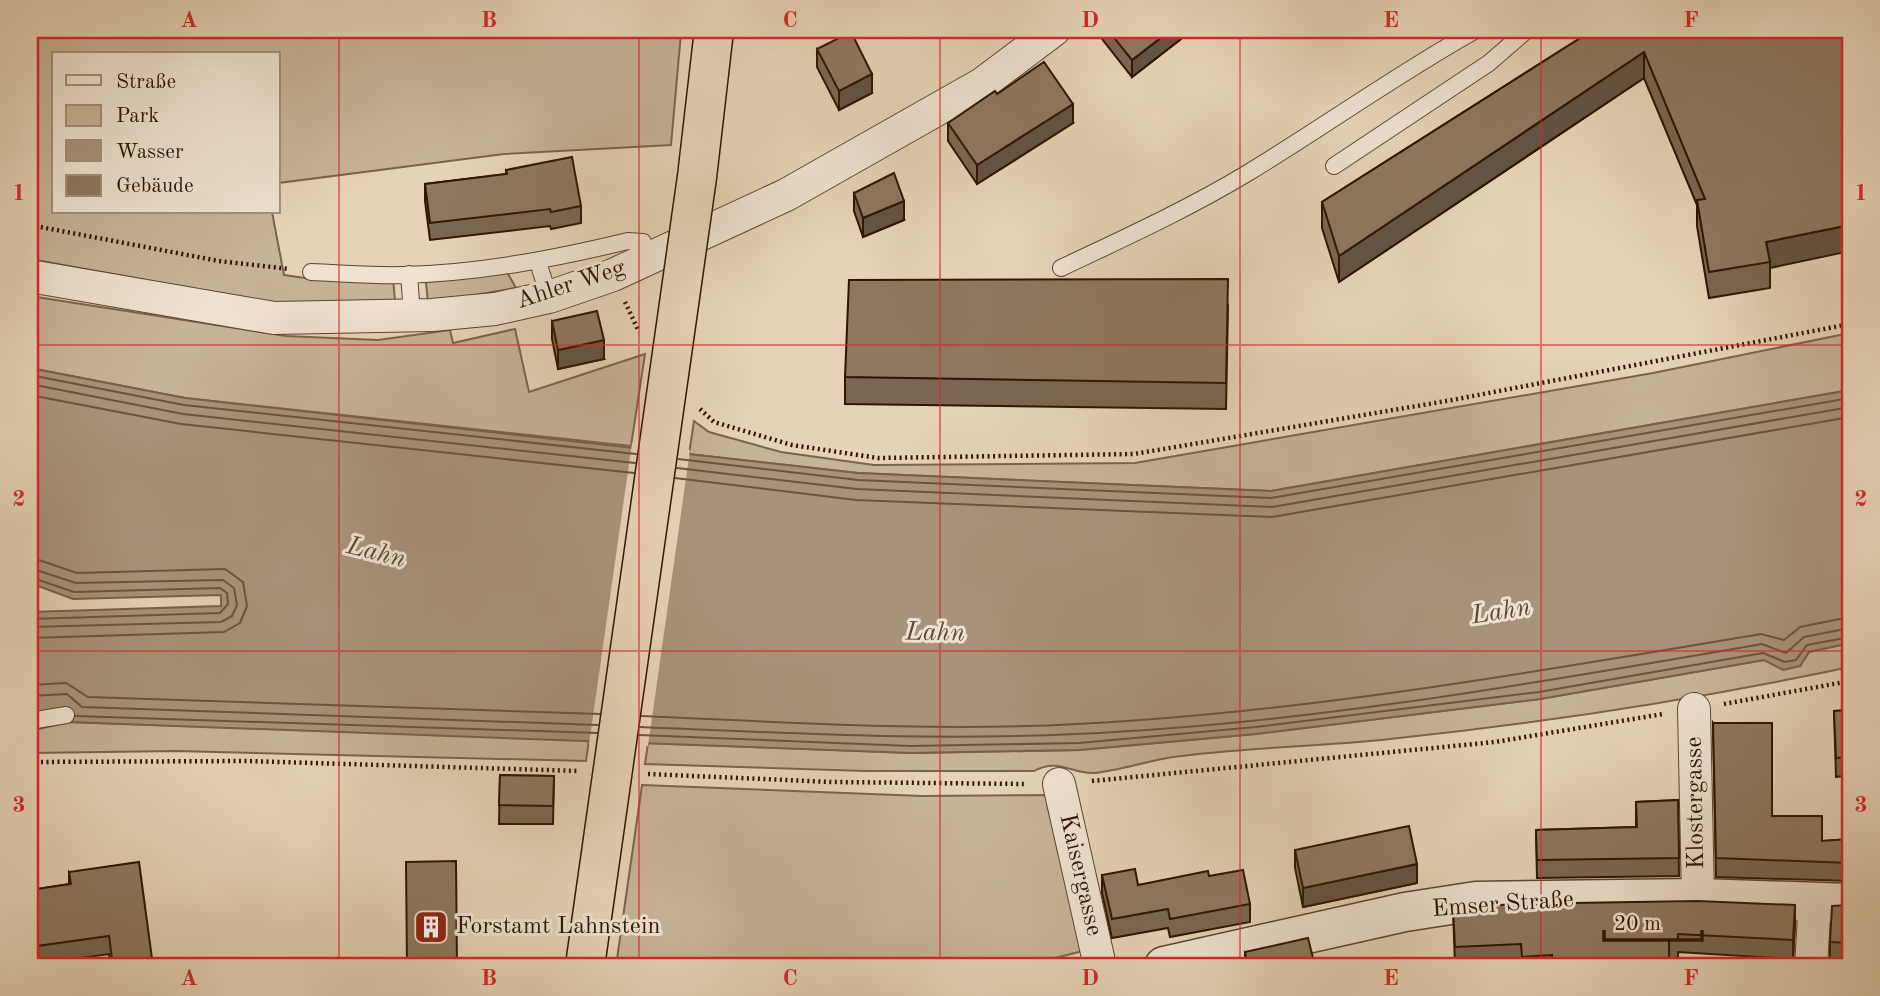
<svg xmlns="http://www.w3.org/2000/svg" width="1880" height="996" font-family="'Old Standard TT',serif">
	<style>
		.green { fill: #c7b398; stroke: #7b644c; stroke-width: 2 }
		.water { fill: #a89279; stroke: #786049; stroke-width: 2 }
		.pier { fill: #e6d3b7 }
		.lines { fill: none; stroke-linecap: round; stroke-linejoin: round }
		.shore { stroke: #6c533c; stroke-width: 2 }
		.service-casing { stroke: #5d442e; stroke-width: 18 }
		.minor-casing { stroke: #5d442e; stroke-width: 34 }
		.tertiary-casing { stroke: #5d442e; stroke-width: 41 }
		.path { stroke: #2f1400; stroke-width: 4.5; stroke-dasharray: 2 3.5; stroke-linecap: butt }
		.service { stroke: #efe2d0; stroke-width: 16 }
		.minor { stroke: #efe2d0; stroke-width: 32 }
		.tertiary { stroke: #efe2d0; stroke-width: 38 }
		.primary-bridge-casing { stroke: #2f1400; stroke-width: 41; stroke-linecap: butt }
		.primary-bridge { stroke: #e6d3b7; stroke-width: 38 }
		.wall { fill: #7a6652; stroke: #2f1400; stroke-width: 2 }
		.shaded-wall { fill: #635342; stroke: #2f1400; stroke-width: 2 }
		.building { fill: #8e775f; stroke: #2f1400; stroke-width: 2 }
		.grid { fill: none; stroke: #d62828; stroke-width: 2; stroke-opacity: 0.55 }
		.labels { text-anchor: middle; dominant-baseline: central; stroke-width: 6; stroke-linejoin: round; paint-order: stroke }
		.street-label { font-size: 24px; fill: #2f1400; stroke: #efe2d0 }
		.poi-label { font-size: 24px; fill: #2f1400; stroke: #efe2d0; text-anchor: start }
		.water-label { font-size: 26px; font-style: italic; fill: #5f4630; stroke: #efe2d0 }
		.neatline { fill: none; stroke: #d62828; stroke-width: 2.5 }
		.grid-label { font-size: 23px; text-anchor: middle; font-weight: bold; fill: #d62828 }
	</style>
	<rect width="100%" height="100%" fill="#e6d3b7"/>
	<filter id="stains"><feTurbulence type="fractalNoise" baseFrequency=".00286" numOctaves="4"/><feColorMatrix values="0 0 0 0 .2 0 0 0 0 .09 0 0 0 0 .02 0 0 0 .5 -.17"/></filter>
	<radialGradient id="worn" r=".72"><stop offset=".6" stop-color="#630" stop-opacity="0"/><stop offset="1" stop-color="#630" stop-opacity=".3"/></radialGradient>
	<path class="green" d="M30,30H684L681,33L671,145L504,154L278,183V54H54V212H272L284,275L312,279L393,278L395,301L273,303L30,259Z
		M507,272L516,288L428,303L426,282Z
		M30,296L286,336L378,340L450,330L453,343L515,329L529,392L645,354L631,446L185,398L30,368Z
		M1850,333V390L1271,491L858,473L689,454L694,421L709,432L781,452L874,465L1135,463L1653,373Z
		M1850,643V667C1698,699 1544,723 1390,739C1318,747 1245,747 1173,757C1147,761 1121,770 1095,773C1073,775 1059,757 1034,771H865L645,764L648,743L911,753L1079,750L1256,734L1540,699L1764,660L1800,666L1809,652Z
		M69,722L589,740L586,761L176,751L30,753V731Z
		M642,785L922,796L1052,795L1087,950L1023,966H616Z"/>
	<path class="water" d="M30,368L185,398L858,473L1271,491L1850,390V643L1809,652L1800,666L1783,670L1764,660L1540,699L1256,734L1079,750L911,753L69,722L66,715L30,712V612L221,606V595L73,599L30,583Z"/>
	<path class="pier" d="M632,443L690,450L648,746L589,744Z"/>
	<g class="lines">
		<path class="shore" d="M30,375L184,405L636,454
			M30,384L183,414L635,463
			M30,395L181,424L634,473
			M678,459L858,480L1271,498L1850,398
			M677,468L857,489L1272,507L1850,407
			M675,478L856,500L1272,517L1850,417
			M30,557L77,573L225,569L243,582L247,606L240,623L224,632L30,638
			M30,568L76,583L223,580L234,588L237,605L232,616L221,622L30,627
			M30,577L74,592L220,588L227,593L228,604L220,613L30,619
			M30,685L66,683L88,697L600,714
			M30,696L67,694L82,707L598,725
			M75,716L597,733
			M642,716C787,722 932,732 1077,724C1307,712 1534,672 1761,634L1784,640L1800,627L1850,617
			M640,727C786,733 931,741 1076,734C1307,724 1535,683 1762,644L1786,653L1804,637L1850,628
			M639,735L911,746L1079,743L1256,727L1539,692L1763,653L1785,662L1796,660L1807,645L1850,637"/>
		<g class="service-casing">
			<path id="service" d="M1334,166L1489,63L1527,30
				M538,262L549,297
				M1061,268C1124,238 1186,210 1246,174C1324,127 1397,74 1476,30
				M311,272C341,273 373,276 403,275C480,273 553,259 628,241L643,242L649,258
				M409,274L412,315
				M30,721L66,715"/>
		</g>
		<g class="minor-casing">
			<path id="minor" d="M30,276L274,318L432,315L495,309L549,297L613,275L786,195L982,84L1054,30
				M1694,709L1698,898
				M1059,784L1100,966
				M1811,966L1815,901"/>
		</g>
		<g class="tertiary-casing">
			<path id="tertiary" d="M1164,966L1405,912L1476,901L1698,898L1850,903"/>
		</g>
		<path class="path" d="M30,225L219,261L289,269
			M625,302L639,332
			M700,409L714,422L792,445L878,458L1134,454L1452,400L1850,324
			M1724,704L1850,681
			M30,762L247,761L579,771
			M648,774L832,782L1027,784
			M1092,781L1495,742L1663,714"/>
		<use href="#service" class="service"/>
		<use href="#minor" class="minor"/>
		<use href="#tertiary" class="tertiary"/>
		<g class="primary-bridge-casing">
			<path id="primary-bridge" d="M585,966L697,177L714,30"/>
		</g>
		<use href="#primary-bridge" class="primary-bridge"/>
	</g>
	<path class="wall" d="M1095,30H1185L1181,32V39L1132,77Z
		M1593,30H1850L1770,268V288L1709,298L1697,226V205L1644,78L1339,282L1322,228V202Z
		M817,49L872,93L839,110L817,67Z
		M997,94L1073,123L977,184L948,141V123Z
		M506,170L581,206V223L551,229L550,226L430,240L425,201V184L506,174Z
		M854,193L904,220L863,237L854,211Z
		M1228,305L1226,409L845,404V377Z
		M552,321L604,359L558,369L552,339Z
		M1850,710V775L1836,777L1834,711Z
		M1713,723L1772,816L1822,841L1850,839V881L1716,877Z
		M500,775L554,776L553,824H499Z
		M1678,800L1679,876L1537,878L1536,830L1636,827V802Z
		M1295,850L1417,883L1303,907L1295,868Z
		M69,872L153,966H111L109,954L30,965V890L69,884Z
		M1102,875L1138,885L1209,876L1250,904V922L1170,937L1168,928L1112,938L1102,893Z
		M1850,905V961L1830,960V942Z
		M1453,908L1795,923L1793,959L1678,952V959L1669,958V966H1521V963L1455,966Z
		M1245,952L1315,966H1245Z"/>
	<path class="shaded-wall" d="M1171,30H1185L1181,32V39L1132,77V60Z
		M1644,52V78L1339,282V256Z
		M872,74V93L839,110V91Z
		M1073,104V123L977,184V165Z
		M904,201V220L863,237V218Z
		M1850,225V251L1770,268V262L1766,242Z
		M604,340V359L558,369V350Z
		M1417,864V883L1303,907V888Z
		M1795,905V923L1793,959V940Z"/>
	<path class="building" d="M1108,30H1171L1132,60Z
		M1593,30H1850V225L1766,242L1770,262L1709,272L1697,200L1705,199L1644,52L1339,256L1322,202Z
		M851,32L872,74L839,91L817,49Z
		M1044,62L1073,104L977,165L948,123L995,91L997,94Z
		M572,157L581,206L551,212L550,209L430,223L425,184L507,174L506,170Z
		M894,173L904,201L863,218L854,193Z
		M1228,279L1226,383L845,377L849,280Z
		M597,311L604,340L558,350L552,321Z
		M1850,710V757L1836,758L1834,711Z
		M1713,723H1772V816H1822V841L1850,839V863L1716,858Z
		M500,775L554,776L553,806L499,805Z
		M1678,800L1679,858L1537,860L1536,830L1637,827L1636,802Z
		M1409,826L1417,864L1303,888L1295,850Z
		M456,861L457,966H407L406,862Z
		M139,862L153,966H113L109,936L30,947V890L71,884L69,872Z
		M1135,869L1138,885L1208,871L1209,876L1243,870L1250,904L1170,919L1168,909L1112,919L1102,875Z
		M1698,901L1795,905L1793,940L1678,934V940H1669V966H1552V955L1522,957L1521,944L1455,947L1453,908L1516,904Z
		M1850,905V943L1830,942L1832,906Z
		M1308,938L1315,966H1248L1245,952Z"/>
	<path class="grid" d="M339,30V966M639,30V966M940,30V966M1240,30V966M1541,30V966M30,345H1850M30,651H1850"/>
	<defs>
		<g id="building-square" transform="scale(1.75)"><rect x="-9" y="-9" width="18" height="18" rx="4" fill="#8f2418" stroke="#efe2d0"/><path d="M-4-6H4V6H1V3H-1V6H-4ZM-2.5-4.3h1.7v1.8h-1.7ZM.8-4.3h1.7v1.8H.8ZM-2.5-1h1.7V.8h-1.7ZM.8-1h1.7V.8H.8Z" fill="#fff"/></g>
	</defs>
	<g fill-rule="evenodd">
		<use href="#building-square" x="431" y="927"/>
	</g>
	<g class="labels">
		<g class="street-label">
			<text transform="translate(571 285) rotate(-18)">Ahler Weg</text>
			<text transform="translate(1696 803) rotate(-91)">Klostergasse</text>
			<text transform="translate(1080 875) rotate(77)">Kaisergasse</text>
			<text transform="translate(1503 905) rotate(-4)">Emser Straße</text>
		</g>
		<g class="poi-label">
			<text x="456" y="927">Forstamt Lahnstein</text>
		</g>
		<g class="water-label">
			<text transform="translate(376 553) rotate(14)">Lahn</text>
			<text transform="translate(1501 612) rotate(-9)">Lahn</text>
			<text transform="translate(935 633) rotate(1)">Lahn</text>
		</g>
	</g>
	<rect width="1880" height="996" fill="none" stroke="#e6d3b7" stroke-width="77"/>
	<rect x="52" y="52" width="228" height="161" fill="#efe2d0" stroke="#a2907d" stroke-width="2"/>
	<rect x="66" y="75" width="35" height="10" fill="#efe2d0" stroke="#a2907d" stroke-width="2"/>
	<text x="116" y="88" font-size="21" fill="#2f1400">Straße</text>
	<rect x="66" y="105" width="35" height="21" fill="#c7b398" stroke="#a2907d" stroke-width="2"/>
	<text x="116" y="122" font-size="21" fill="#2f1400">Park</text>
	<rect x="66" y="140" width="35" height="21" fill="#a89279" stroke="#a2907d" stroke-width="2"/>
	<text x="116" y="158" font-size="21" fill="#2f1400">Wasser</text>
	<rect x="66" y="175" width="35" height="21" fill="#8e775f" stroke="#a2907d" stroke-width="2"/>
	<text x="116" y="192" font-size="21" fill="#2f1400">Gebäude</text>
	<path d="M1604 930v10h98v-10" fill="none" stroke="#2f1400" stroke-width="3.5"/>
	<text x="1614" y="930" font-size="21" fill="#2f1400" stroke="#efe2d0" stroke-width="5" paint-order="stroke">20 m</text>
	<rect x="38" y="38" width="1804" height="920" class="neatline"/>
	<g class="grid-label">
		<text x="189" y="27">A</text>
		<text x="489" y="27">B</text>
		<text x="790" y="27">C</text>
		<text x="1090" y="27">D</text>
		<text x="1391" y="27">E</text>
		<text x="1691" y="27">F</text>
		<text x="19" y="200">1</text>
		<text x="1861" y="200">1</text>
		<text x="19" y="506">2</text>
		<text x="1861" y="506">2</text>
		<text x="19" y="812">3</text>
		<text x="1861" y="812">3</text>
		<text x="189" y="985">A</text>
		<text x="489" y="985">B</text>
		<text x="790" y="985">C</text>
		<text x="1090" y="985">D</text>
		<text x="1391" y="985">E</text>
		<text x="1691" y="985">F</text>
	</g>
	<rect width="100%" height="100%" filter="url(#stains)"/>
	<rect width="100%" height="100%" fill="url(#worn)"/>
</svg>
